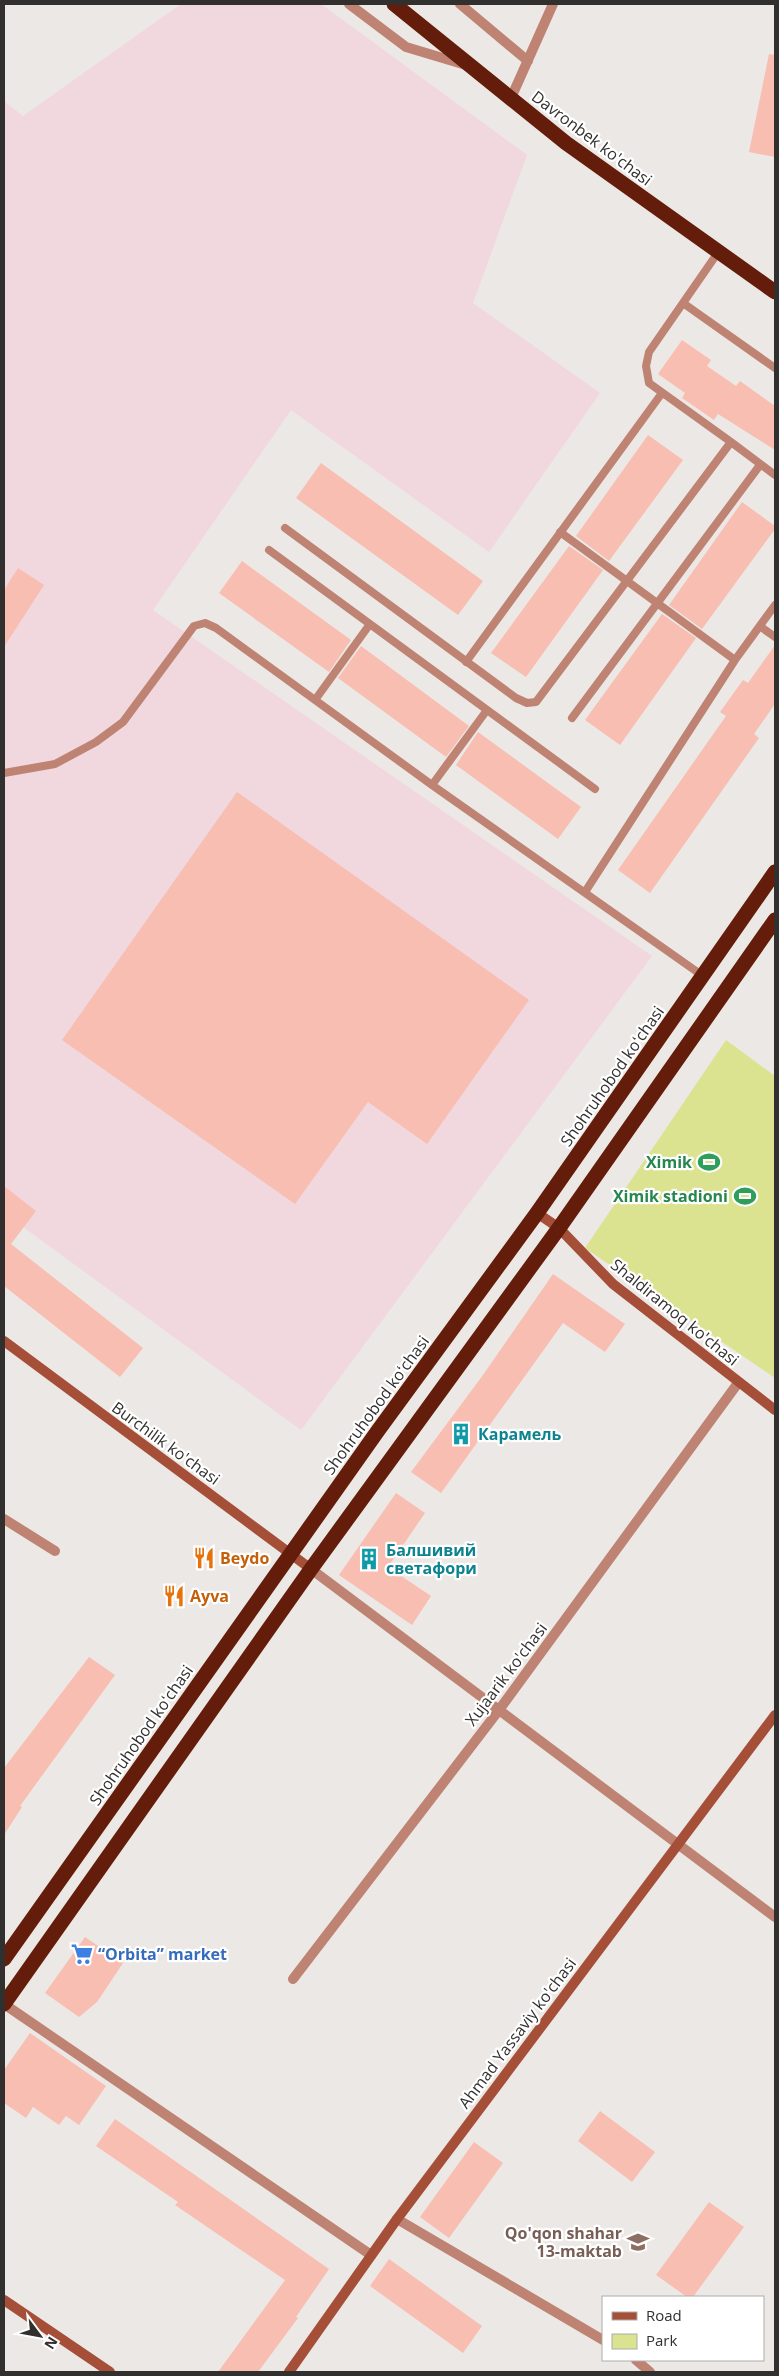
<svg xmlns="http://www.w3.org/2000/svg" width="779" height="2376" font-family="'Open Sans',sans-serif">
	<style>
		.industrial { fill: #f1d7de }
		.green { fill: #dbe390 }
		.building { fill: #f8beb2 }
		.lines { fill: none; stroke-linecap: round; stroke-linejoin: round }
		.lane { stroke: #bf8373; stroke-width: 8 }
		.street { stroke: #bf8373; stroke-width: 10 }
		.secondary { stroke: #a54f39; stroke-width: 10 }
		.highway { stroke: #631d0a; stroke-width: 15 }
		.labels { text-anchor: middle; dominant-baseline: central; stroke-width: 4.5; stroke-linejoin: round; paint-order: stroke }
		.street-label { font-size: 16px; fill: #32302f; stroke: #fff }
		.leisure-label { font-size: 16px; font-weight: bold; fill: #27864d; stroke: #fff; text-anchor: end }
		.culture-label { font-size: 16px; font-weight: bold; fill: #0d838f; stroke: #fff; text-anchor: start }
		.food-label { font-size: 16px; font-weight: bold; fill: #c56008; stroke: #fff; text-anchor: start }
		.shop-label { font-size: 16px; font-weight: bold; fill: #366cbe; stroke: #fff; text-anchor: start }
		.education-label { font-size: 16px; font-weight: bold; fill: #785e54; stroke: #fff; text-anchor: end }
	</style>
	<rect width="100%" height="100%" fill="#ece8e5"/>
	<path class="industrial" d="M181,4H321L527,155L473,303L600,393L489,552L291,410L153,610L652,956L301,1430L4,1213V101L23,116Z"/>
	<path class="green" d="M726,1040L775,1076V1378L585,1248Z"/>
	<path class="building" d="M769,54L775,55V157L749,152Z
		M682,340L711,360L707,366L736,386L740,381L775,406V450L718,414L714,420L682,398L685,393L658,374Z
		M648,435L683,460L609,561L576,536Z
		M321,463L483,581L458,615L296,498Z
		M742,502L775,526V529L702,629L669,605Z
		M569,546L603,570L526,677L491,653Z
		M242,561L351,640L329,672L219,593Z
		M18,568L44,585L4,647V590Z
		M662,614L696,638L620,745L585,720Z
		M775,645V704L754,734L759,738L650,893L618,870L726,716L720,712L743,680L748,683Z
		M361,646L469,726L446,757L338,678Z
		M478,732L581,807L558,839L456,765Z
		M237,792L529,1000L427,1144L368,1102L295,1204L62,1040Z
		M4,1186L36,1211L11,1244L143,1348L120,1377L4,1286Z
		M553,1274L625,1324L605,1352L563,1323L441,1493L411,1472L483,1375Z
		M396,1493L425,1513L388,1567L431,1596L412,1625L339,1575Z
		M89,1657L115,1675L20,1806L22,1807L4,1835V1768Z
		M85,1937L123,1963L97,2002L79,2017L45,1993Z
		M30,2033L106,2086L79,2125L66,2116L59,2125L33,2107L26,2118L4,2103V2070Z
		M600,2111L655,2152L632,2182L578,2141Z
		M115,2119L329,2269L296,2317L298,2318L258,2372H218L285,2280L175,2205L178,2202L96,2146Z
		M474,2142L503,2163L449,2238L420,2217Z
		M709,2202L744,2227L693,2297H687L656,2275Z
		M389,2259L482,2326L463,2353L370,2286Z"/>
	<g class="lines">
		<path class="lane" d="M683,303L775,368
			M731,442L775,475
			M285,528L516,698L527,703L536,702L731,442L649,383L646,366L649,352L719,251
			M560,532L735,660
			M269,550L595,789
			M761,627L775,637
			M466,662L662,393
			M315,700L370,624
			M572,718L760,465
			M4,773L55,764L96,742L123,722L194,626L205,623L216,628L432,785L703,976
			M432,785L487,710
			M585,892L735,660L775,605"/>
		<path class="street" d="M349,4L406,47L466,65
			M460,4L528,61
			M511,98L553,4
			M4,1519L55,1551
			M311,1569L775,1917
			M293,1979L499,1710L738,1383
			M4,2004L371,2255
			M397,2219L603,2340
			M636,2360L650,2372"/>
		<path class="secondary" d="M537,1213L559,1228L613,1284L775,1410
			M4,1341L311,1569
			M4,2300L110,2372
			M289,2372L397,2219L775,1715"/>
		<path class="highway" d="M394,4L566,143L775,292
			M4,1959L377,1432L537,1213L775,872
			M4,2004L311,1569L559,1228L775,920"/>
	</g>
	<defs>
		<g id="stadium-bare" transform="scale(1.725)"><path d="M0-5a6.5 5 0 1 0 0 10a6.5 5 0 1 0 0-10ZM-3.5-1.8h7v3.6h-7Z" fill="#2e9e5b" stroke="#fff" stroke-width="2.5" paint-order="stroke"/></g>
		<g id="building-bare" transform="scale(1.725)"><path d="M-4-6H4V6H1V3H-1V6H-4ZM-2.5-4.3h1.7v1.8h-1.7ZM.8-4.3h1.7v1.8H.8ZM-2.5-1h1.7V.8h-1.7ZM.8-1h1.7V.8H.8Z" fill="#0f9aa8" stroke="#fff" stroke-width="2.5" paint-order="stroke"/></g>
		<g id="restaurant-bare" transform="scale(1.725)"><path d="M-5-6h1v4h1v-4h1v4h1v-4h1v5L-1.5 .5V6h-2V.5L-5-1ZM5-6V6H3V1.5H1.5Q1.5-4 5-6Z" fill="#e8710a" stroke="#fff" stroke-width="2.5" paint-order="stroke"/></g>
		<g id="supermarket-bare" transform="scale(1.725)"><path d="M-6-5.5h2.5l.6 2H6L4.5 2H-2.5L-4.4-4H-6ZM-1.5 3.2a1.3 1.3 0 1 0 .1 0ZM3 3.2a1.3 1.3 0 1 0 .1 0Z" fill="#3f7fe0" stroke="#fff" stroke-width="2.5" paint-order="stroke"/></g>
		<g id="school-bare" transform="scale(1.725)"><path d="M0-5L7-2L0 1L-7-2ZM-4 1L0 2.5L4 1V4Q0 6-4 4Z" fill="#8d6e63" stroke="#fff" stroke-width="2.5" paint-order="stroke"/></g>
	</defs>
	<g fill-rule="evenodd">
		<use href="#stadium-bare" x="709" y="1162"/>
		<use href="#stadium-bare" x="745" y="1196"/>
		<use href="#building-bare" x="461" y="1434"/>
		<use href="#restaurant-bare" x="204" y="1558"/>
		<use href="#building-bare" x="369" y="1559"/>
		<use href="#restaurant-bare" x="174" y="1596"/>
		<use href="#supermarket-bare" x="82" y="1954"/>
		<use href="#school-bare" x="638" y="2242"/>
	</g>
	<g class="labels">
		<g class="street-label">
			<text transform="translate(592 138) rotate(37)">Davronbek ko'chasi</text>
			<text transform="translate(612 1076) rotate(-55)">Shohruhobod koʻchasi</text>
			<text transform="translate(675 1312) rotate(39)">Shaldiramoq ko'chasi</text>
			<text transform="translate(376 1405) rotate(-54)">Shohruhobod koʻchasi</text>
			<text transform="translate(166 1443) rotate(36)">Burchilik ko'chasi</text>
			<text transform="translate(506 1674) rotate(-53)">Xujaarik ko'chasi</text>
			<text transform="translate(141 1735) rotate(-55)">Shohruhobod koʻchasi</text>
			<text transform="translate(517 2033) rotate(-53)">Ahmad Yassaviy ko'chasi</text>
		</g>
		<g class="leisure-label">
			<text x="692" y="1162">Ximik</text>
			<text x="728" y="1196">Ximik stadioni</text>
		</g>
		<g class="culture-label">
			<text x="478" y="1434">Карамель</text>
			<text x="386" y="1550">Балшивий<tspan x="386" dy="18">светафори</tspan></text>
		</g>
		<g class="food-label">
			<text x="220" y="1558">Beydo</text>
			<text x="190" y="1596">Ayva</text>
		</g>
		<g class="shop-label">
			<text x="98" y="1954">“Orbita” market</text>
		</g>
		<g class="education-label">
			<text x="622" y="2233">Qo'qon shahar<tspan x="622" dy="18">13-maktab</tspan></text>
		</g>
	</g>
	<rect width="779" height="2376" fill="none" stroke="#32302f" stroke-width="10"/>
	<rect x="602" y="2296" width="162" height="65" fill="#ffffff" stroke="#adacac"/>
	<rect x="612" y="2312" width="25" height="8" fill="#a54f39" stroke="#adacac"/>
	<text x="646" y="2321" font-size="15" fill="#32302f">Road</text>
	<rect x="612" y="2334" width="25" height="15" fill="#dbe390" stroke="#adacac"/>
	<text x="646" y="2346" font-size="15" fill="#32302f">Park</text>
	<g transform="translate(40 2336) rotate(122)" stroke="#ffffff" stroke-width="4" paint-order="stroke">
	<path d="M0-4L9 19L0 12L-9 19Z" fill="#32302f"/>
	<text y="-8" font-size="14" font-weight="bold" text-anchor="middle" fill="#32302f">N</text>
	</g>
</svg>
